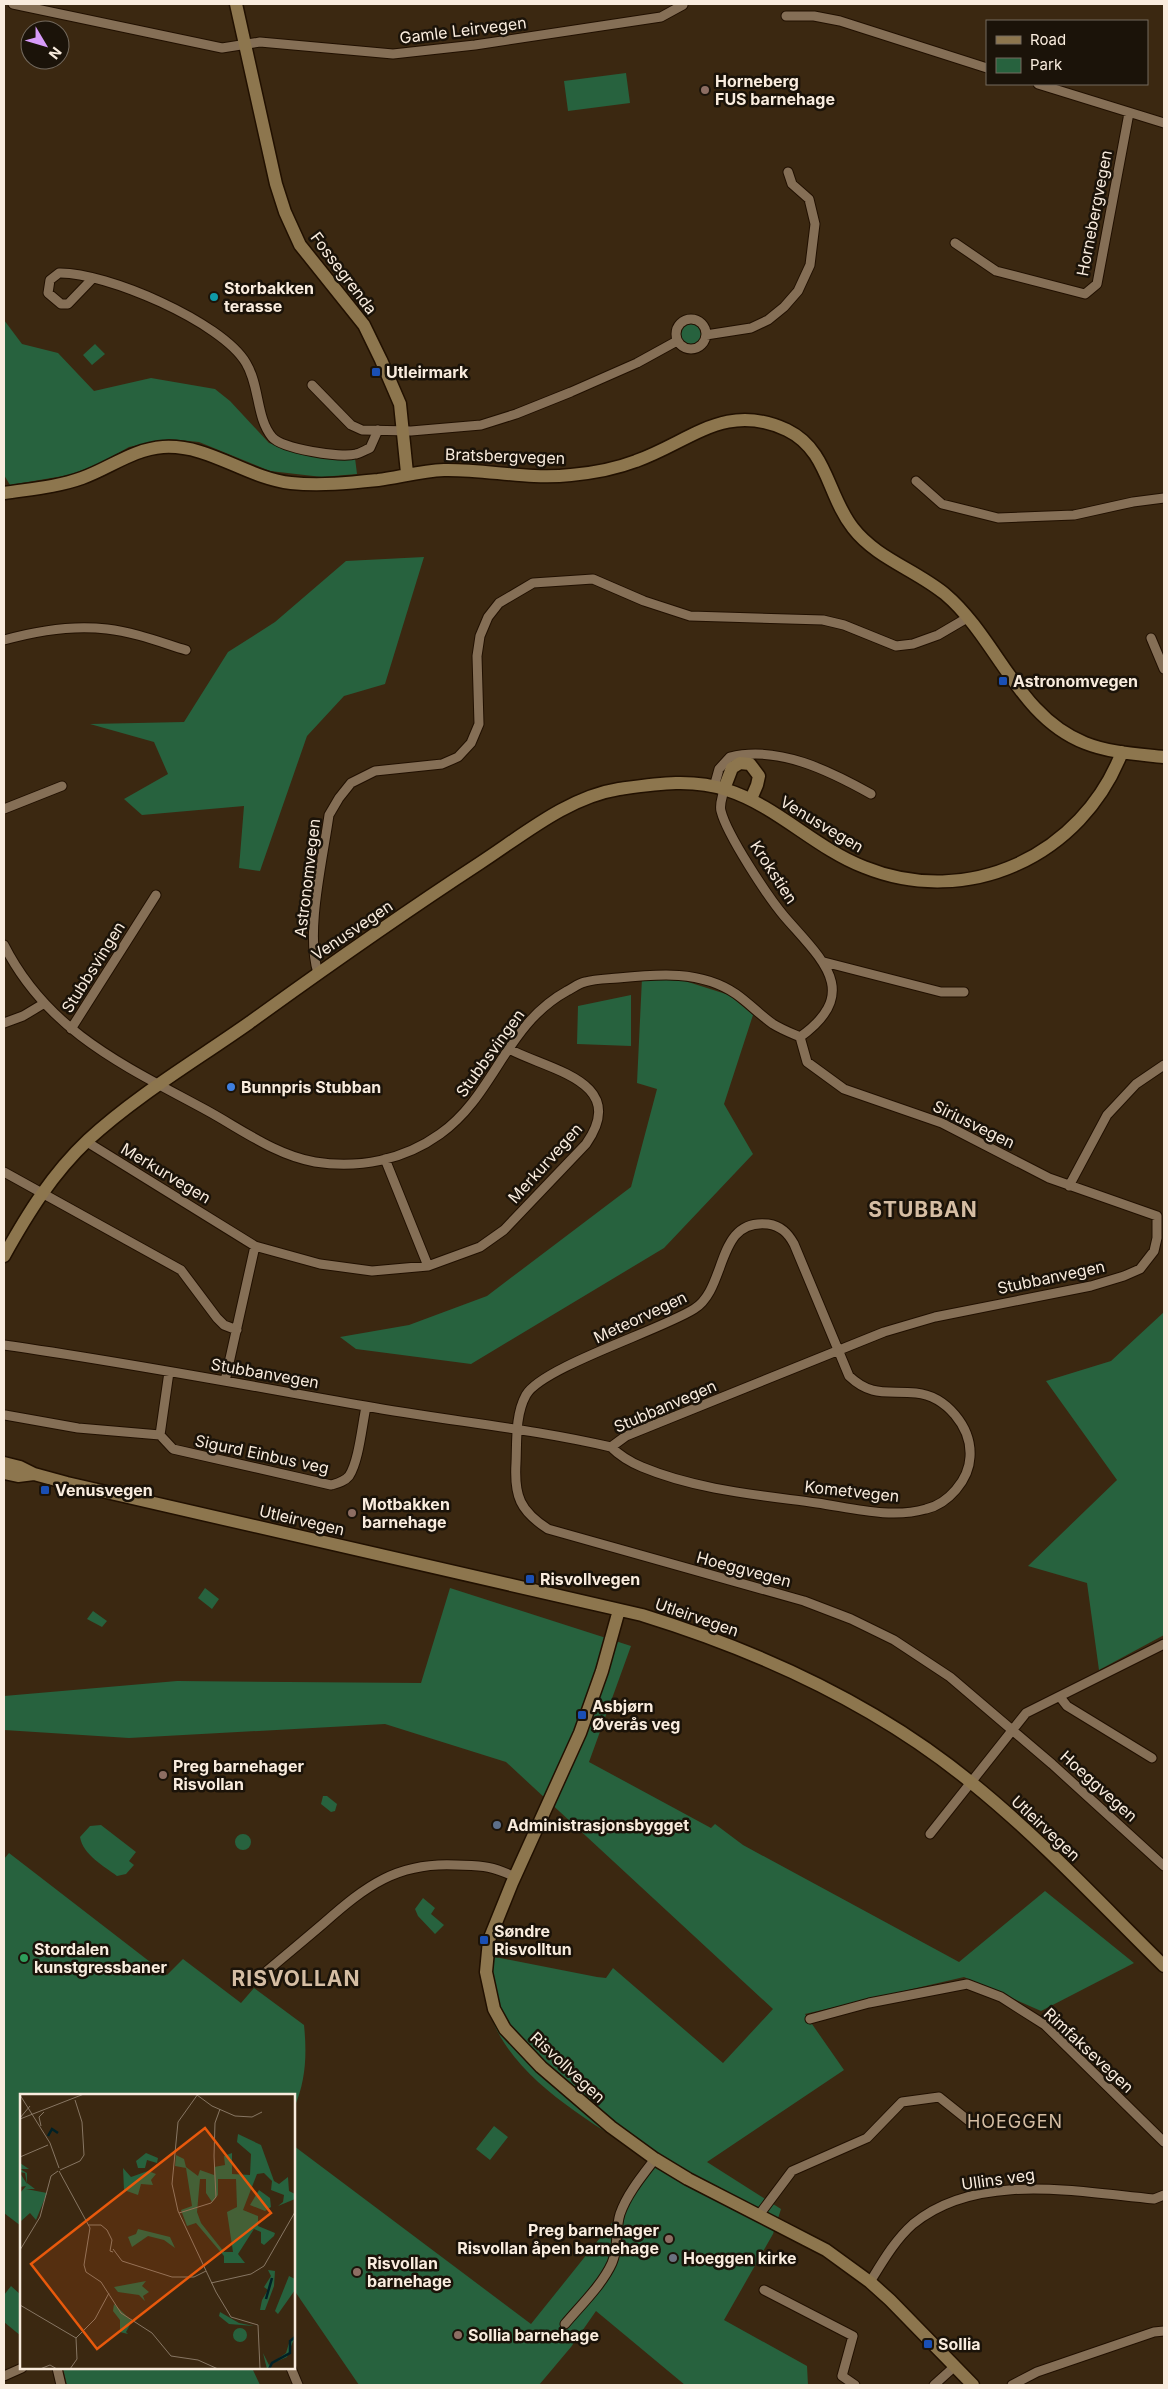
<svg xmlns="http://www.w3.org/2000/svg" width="1168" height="2389" font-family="Inter,sans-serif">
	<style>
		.green { fill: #27623e }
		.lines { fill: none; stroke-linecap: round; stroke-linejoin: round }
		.street-casing { stroke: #211000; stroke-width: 11 }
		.secondary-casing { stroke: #211000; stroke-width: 15 }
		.street { stroke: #856f56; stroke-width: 9 }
		.secondary { stroke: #8d764e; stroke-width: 12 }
		.education-dot { fill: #8d6e63; stroke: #1b1309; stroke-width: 2 }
		.culture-dot { fill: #0f9aa8; stroke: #1b1309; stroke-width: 2 }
		.transit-dot { fill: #1a4fb4; stroke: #1b1309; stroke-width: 2 }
		.shop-dot { fill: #3f7fe0; stroke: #1b1309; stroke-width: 2 }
		.service-dot { fill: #5c6f8a; stroke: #1b1309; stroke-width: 2 }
		.leisure-dot { fill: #2e9e5b; stroke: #1b1309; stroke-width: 2 }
		.worship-dot { fill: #6b7280; stroke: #1b1309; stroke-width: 2 }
		.labels { text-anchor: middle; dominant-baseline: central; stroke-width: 5; stroke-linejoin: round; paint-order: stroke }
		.street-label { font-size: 16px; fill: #f9ecde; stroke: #1b1309 }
		.poi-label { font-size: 16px; font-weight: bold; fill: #f9ecde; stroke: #1b1309; text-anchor: start }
		.neighbourhood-label { font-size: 18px; letter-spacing: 1px; fill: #d5bda3; stroke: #1b1309 }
		.district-label { font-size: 21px; font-weight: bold; letter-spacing: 1px; fill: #d5bda3; stroke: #1b1309 }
		.inset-river { fill: none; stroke: #012126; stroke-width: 2.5 }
		.inset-road { fill: none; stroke: #877663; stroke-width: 1 }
		.view { fill: #e8590c; fill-opacity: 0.15; stroke: #e8590c; stroke-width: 2.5 }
		.inset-edge { fill: none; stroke: #f9ecde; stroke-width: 2.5 }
	</style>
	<rect width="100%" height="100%" fill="#3b2811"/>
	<path class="green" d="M626,73L630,103L568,111L564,81Z
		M4,320L22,344L58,353L94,391L151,378L215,389L230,401L269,443L307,453L355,458L357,474L322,477L270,471L199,442L169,439L129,447L99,464L69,475L10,485L4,475Z
		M680 334a11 11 0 1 1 22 0a11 11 0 1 1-22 0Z
		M95,344L105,354L92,365L83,355Z
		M424,557L385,684L344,696L307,736L260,871L239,868L244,806L142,815L124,799L168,774L154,742L90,724L184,722L228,652L275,622L346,561Z
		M642,978L685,981L729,995L753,1015L724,1104L753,1154L664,1248L471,1364L356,1349L340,1337L409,1325L487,1296L631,1187L657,1089L637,1083Z
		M631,995V1046L577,1044L578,1006Z
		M1164,1312V1635L1099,1670L1087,1583L1028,1566L1117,1480L1046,1381L1111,1361Z
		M205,1588L219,1599L212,1609L198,1598Z
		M450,1588L631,1646L589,1762L711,1828L715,1824L743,1845L959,1962L1045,1891L1134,1963L1041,2011L964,1977L805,2014L844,2070L707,2162L781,2209L773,2234L724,2320L807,2366L808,2385H685L596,2311L571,2347L539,2385H359L294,2290V2146L531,2324L620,2213L651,2161C594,2123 513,2081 490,2014C486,2000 490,1971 490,1956L597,1977L606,1978L613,1968L723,2063L773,2009L506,1762L385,1724L129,1738L4,1730V1696L177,1681L421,1683Z
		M93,1611L107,1621L102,1627L87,1619Z
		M323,1796H327L337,1804L335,1811L331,1812L321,1804Z
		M101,1825L136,1852L129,1861L134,1865L126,1874L117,1876C104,1866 83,1855 80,1837L90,1826Z
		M235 1842a8 8 0 1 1 16 0a8 8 0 1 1-16 0Z
		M9,1853L167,1975L183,1959L241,2003L254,1988L304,2025C307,2054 306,2081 294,2108V2095H21V2226L4,2213V1859Z
		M423,1898L435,1908L431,1914L444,1925L435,1934L418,1916L415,1909Z
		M494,2126L508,2137L490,2160L476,2149Z
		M11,2286L21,2295V2336L4,2322V2295Z
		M63,2368H252L260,2385H67Z"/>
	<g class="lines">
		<g class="street-casing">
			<path id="street" d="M13,4L222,48L260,42L393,54L475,45L661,17L683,5
				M786,16H814L840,21L987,68
				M1038,84L1164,123
				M955,243L996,271L1085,294L1097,284L1129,113
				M93,278L68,304H61L48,293L50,280L59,273C106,272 222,322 246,363C260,386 256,418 272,437C282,449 341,458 356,454C361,453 365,450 370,448L378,430
				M676 334a15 15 0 1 1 30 0a15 15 0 1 1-30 0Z
				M706,335L751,328L768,320L784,307L798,291L810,265L815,224L809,199L792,184L788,172
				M312,385L351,425L362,430L411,431L481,425L516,414L571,392L637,363L677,341
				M916,481L942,504L998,518L1074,515L1133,502L1164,498
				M1151,638L1164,669
				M4,640C36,631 74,625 107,629C134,632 160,642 186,650
				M714,787L719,769L730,757C778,745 830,771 871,794
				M4,809L62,786
				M4,945C48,1032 125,1066 206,1110C241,1129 275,1155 315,1162C359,1169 404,1160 440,1134C495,1095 505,1025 567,991C573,988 579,983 585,982C595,979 607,979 618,978C658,974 701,970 736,994C749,1003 760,1015 773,1024C781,1029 791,1033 800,1037C863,992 821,959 784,916C768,897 727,835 721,811C719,804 723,796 724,789
				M824,962L941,992H964
				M318,973C305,932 323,859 329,815L339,798L351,783L375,771L442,764L458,757L471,743L479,724L477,656L480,636L488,617L499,603L533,583L593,579L644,601L690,616L823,620L844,625L896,646L913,644L938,635L967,618
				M4,1023L23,1016L43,1004
				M71,1029L156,895
				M800,1037L807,1062L844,1089L942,1123L1049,1178L1157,1216
				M87,1142L255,1246L320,1264L372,1271L428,1266L480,1247L504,1230L586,1144C630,1081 548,1070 509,1049
				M385,1159L428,1266
				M4,1172L181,1270L217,1318L224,1325L237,1330
				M1069,1186L1107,1115L1136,1084L1164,1065
				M4,1345C125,1362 245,1385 365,1406C447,1421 530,1428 611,1447L626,1436L884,1332L935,1317L1091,1286L1124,1276L1140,1269L1154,1251L1157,1238V1216
				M169,1372L160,1435L173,1449L331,1485C338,1483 344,1482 349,1476C359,1461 362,1425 366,1407
				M225,1381L255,1246
				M5,1415L78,1428L160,1435
				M611,1447C620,1456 630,1462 642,1467C697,1490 759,1495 817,1503C852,1508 891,1519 926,1509C948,1504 969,1480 970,1457C972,1427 946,1396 916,1393C889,1390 872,1398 849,1376L794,1244C788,1233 781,1226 768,1224C715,1218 728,1288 694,1309C661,1330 542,1367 526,1395C515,1415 517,1441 516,1463C514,1496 520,1511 548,1529L804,1601L851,1619L894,1640L950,1677L1052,1764L1164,1866
				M1060,1697L1067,1706L1152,1758
				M930,1834L1026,1713L1164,1644
				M260,1977C281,1959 303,1941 324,1923C366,1886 397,1862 456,1865C482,1866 490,1865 515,1877
				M810,2019L869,2003L967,1984L1001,1997L1045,2025L1164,2142
				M759,2215L792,2171L867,2138L902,2102L939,2097L969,2121
				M870,2282C883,2261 895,2240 913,2224C977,2171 1078,2192 1154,2199L1164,2195
				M764,2290L853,2336L842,2376L855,2385
				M565,2324C581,2305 602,2285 612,2263C619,2247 615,2230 620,2214C627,2194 642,2176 655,2159
				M57,2368L61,2385
				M291,2368L298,2385
				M4,2376L22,2368
				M934,2385L954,2367
				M1012,2385L1037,2372L1154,2332L1164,2331"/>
		</g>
		<g class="secondary-casing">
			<path id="secondary" d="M236,4L276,184L285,212L300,245L364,325L381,360L400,404L407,473
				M4,493C30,489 57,487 82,478C110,468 133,449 163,447C209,444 246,478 291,483C320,486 349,483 378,480C400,477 421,471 444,470C486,469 528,480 571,475C593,473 615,469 636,461C690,442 725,401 787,430C828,450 827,495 853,528C876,558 916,570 945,594C997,638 1018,717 1085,743C1110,753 1138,754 1164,757
				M724,789L732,768L740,763L750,764L759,776L757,785L751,799
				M4,1256C28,1213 52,1174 88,1140C137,1095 195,1061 249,1023C325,968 402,914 480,863C523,835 568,797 619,789C655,784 692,778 727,790C777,806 815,848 864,867C968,909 1082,856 1122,752
				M4,1463L20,1467L34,1474L67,1483L642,1615C762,1652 876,1704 973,1784C1041,1839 1102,1905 1164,1966
				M4,1473L18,1476L34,1474
				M619,1610L602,1671L580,1733L512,1883L489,1940L486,1972L494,2009L505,2029L541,2067L611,2127L655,2159L688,2179L826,2250L870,2282L890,2300L973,2385"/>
		</g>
		<use href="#street" class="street"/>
		<use href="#secondary" class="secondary"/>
	</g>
	<g class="education-dot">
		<circle cx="705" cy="90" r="5"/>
		<circle cx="352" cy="1513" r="5"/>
		<circle cx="163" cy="1775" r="5"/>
		<circle cx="669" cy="2239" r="5"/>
		<circle cx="357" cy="2272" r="5"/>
		<circle cx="458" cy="2335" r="5"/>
	</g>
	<circle class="culture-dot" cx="214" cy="297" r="5"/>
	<g class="transit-dot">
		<rect x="371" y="367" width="10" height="10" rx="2.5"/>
		<rect x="998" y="676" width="10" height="10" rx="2.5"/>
		<rect x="40" y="1485" width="10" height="10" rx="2.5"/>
		<rect x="525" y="1574" width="10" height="10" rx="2.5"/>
		<rect x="577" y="1710" width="10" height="10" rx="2.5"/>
		<rect x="479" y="1935" width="10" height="10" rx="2.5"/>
		<rect x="923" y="2339" width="10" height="10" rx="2.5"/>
	</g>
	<circle class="shop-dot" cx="231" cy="1087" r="5"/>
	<circle class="service-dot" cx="497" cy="1825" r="5"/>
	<circle class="leisure-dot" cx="24" cy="1958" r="5"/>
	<circle class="worship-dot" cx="673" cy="2258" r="5"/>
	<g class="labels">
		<g class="street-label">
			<text transform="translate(463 30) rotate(-7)">Gamle Leirvegen</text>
			<text transform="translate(1094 213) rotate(-79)">Hornebergvegen</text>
			<text transform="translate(344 273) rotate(53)">Fossegrenda</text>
			<text transform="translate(505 456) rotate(2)">Bratsbergvegen</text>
			<text transform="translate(822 824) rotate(31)">Venusvegen</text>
			<text transform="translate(774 872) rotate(57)">Krokstien</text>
			<text transform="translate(307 878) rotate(-83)">Astronomvegen</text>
			<text transform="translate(352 930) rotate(-34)">Venusvegen</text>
			<text transform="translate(93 967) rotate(-58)">Stubbsvingen</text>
			<text transform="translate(490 1053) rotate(-54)">Stubbsvingen</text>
			<text transform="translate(974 1124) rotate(26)">Siriusvegen</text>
			<text transform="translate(545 1163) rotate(-48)">Merkurvegen</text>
			<text transform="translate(166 1173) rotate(31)">Merkurvegen</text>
			<text transform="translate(1051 1277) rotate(-12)">Stubbanvegen</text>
			<text transform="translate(640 1317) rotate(-25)">Meteorvegen</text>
			<text transform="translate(265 1373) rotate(10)">Stubbanvegen</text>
			<text transform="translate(665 1406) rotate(-23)">Stubbanvegen</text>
			<text transform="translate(262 1454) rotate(12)">Sigurd Einbus veg</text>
			<text transform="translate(852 1491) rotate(6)">Kometvegen</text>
			<text transform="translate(302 1520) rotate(13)">Utleirvegen</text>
			<text transform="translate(744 1569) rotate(15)">Hoeggvegen</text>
			<text transform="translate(697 1617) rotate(19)">Utleirvegen</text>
			<text transform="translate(1099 1786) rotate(42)">Hoeggvegen</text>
			<text transform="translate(1046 1828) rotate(43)">Utleirvegen</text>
			<text transform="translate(1089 2050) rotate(43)">Rimfaksevegen</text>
			<text transform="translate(568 2067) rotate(43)">Risvollvegen</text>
			<text transform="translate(998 2179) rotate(-8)">Ullins veg</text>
		</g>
		<g class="poi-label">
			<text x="715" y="81">Horneberg<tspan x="715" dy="18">FUS barnehage</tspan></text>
			<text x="224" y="288">Storbakken<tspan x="224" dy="18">terasse</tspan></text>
			<text x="386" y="372">Utleirmark</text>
			<text x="1013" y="681">Astronomvegen</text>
			<text x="241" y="1087">Bunnpris Stubban</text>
			<text x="55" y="1490">Venusvegen</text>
			<text x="362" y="1504">Motbakken<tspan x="362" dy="18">barnehage</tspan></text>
			<text x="540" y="1579">Risvollvegen</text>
			<text x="592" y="1706">Asbjørn<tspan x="592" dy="18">Øverås veg</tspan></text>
			<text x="173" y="1766">Preg barnehager<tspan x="173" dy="18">Risvollan</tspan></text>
			<text x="507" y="1825">Administrasjonsbygget</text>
			<text x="494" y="1931">Søndre<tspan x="494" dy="18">Risvolltun</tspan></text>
			<text x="34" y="1949">Stordalen<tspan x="34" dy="18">kunstgressbaner</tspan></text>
			<text x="659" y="2230" text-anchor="end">Preg barnehager<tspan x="659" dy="18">Risvollan åpen barnehage</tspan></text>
			<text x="683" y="2258">Hoeggen kirke</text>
			<text x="367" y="2263">Risvollan<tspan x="367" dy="18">barnehage</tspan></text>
			<text x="468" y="2335">Sollia barnehage</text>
			<text x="938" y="2344">Sollia</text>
		</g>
		<g class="neighbourhood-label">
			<text x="1015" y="2121">HOEGGEN</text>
		</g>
		<g class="district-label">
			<text x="923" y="1209">STUBBAN</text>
			<text x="296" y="1978">RISVOLLAN</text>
		</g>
	</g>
	<g transform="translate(20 2094)">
		<rect width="275" height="275" fill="#3b2811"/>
		<path d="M218,40L241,51L254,87L259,90L268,83L269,97L275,100V105L258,112L263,108L264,101L251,96L252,87L244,79L237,80L223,116L238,122V132L255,139L254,142L244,151L241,149V138L234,135L218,160L225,169H204V162L176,129L167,132L161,116L172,112L166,74L155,72L156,61L164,65L166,73L178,82L180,76L194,81V73L205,71L204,62L212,59V80L230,81L231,60L217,48ZM180,85H186V99L192,108L198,101V85H216L217,113L207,118L213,158H204L181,129L177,118ZM126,59L138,64L137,69L127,66L125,74H118L116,67ZM0,69L9,75H0L7,79V89L15,95H6L27,99L16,126L10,119L0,128V99L6,92L0,93V79L7,90L5,79L0,78ZM103,74L111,83L128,77L136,80L131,86L133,91L121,90L118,101L104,96ZM239,96L250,104L251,113L245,117L230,111ZM118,135L150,143L155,154L144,146L128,142L112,153L108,143L116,140ZM248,176L255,177L254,192L245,216H240L242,206L248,196L244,193L251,182ZM269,182L275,185V196L258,220L255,217ZM126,187L122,192L129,198L123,202L125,207L119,201L98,198L94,193ZM94,210L112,227L106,238L108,240L100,238V226L93,217ZM200,218L219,229L234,232L209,230L199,222ZM213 241a7 7 0 1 1 14 0a7 7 0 1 1-14 0ZM275,242L267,263L253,269L247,275L243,259L249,271L266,259L270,246Z" fill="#27623e" fill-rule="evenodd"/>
		<path class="inset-river" d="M28,42L32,35L38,39M246,205L252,184M249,275L252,269L270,259V247L275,243"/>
		<path class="inset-road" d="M178,0L158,28L152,90L158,117L196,198M0,1L30,49L39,74M177,1L192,12L215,22L232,23L242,18M0,24L10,12M0,25L64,0M21,32L19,23L24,18M0,63L28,51M40,76L60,67L64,61L62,28L55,6M39,77L70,134L64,171L66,178L81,188L101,219L132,239L151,262L178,266L198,275M159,119L191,109L196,103L194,62L195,29L200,15M68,131H81L87,136L92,146L90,157L93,158M93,155L102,167L152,183H174L186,177M0,156L20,123L31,82L38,77M191,189L231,180L244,172L275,118M196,198L211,223L238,231L240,275M0,211L56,244M56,244L75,225L89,199M20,275L30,271L37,275M50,275L57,265L56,244"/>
		<path class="view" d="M185,34L251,119L77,255L11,170Z"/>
		<rect width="275" height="275" class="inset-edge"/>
	</g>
	<rect width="1168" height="2389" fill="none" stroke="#f9ecde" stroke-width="10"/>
	<rect x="986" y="20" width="162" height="65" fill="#1b1309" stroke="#746a5e"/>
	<rect x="996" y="36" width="25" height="8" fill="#8d764e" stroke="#746a5e"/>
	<text x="1030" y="45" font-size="15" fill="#f9ecde">Road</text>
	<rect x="996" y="58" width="25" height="15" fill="#27623e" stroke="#746a5e"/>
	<text x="1030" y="70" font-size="15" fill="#f9ecde">Park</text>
	<g transform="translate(45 45) rotate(128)"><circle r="24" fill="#1b1309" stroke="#746a5e"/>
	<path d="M0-4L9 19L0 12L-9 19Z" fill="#d79bf9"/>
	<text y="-8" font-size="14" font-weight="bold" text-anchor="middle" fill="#f9ecde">N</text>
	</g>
</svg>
